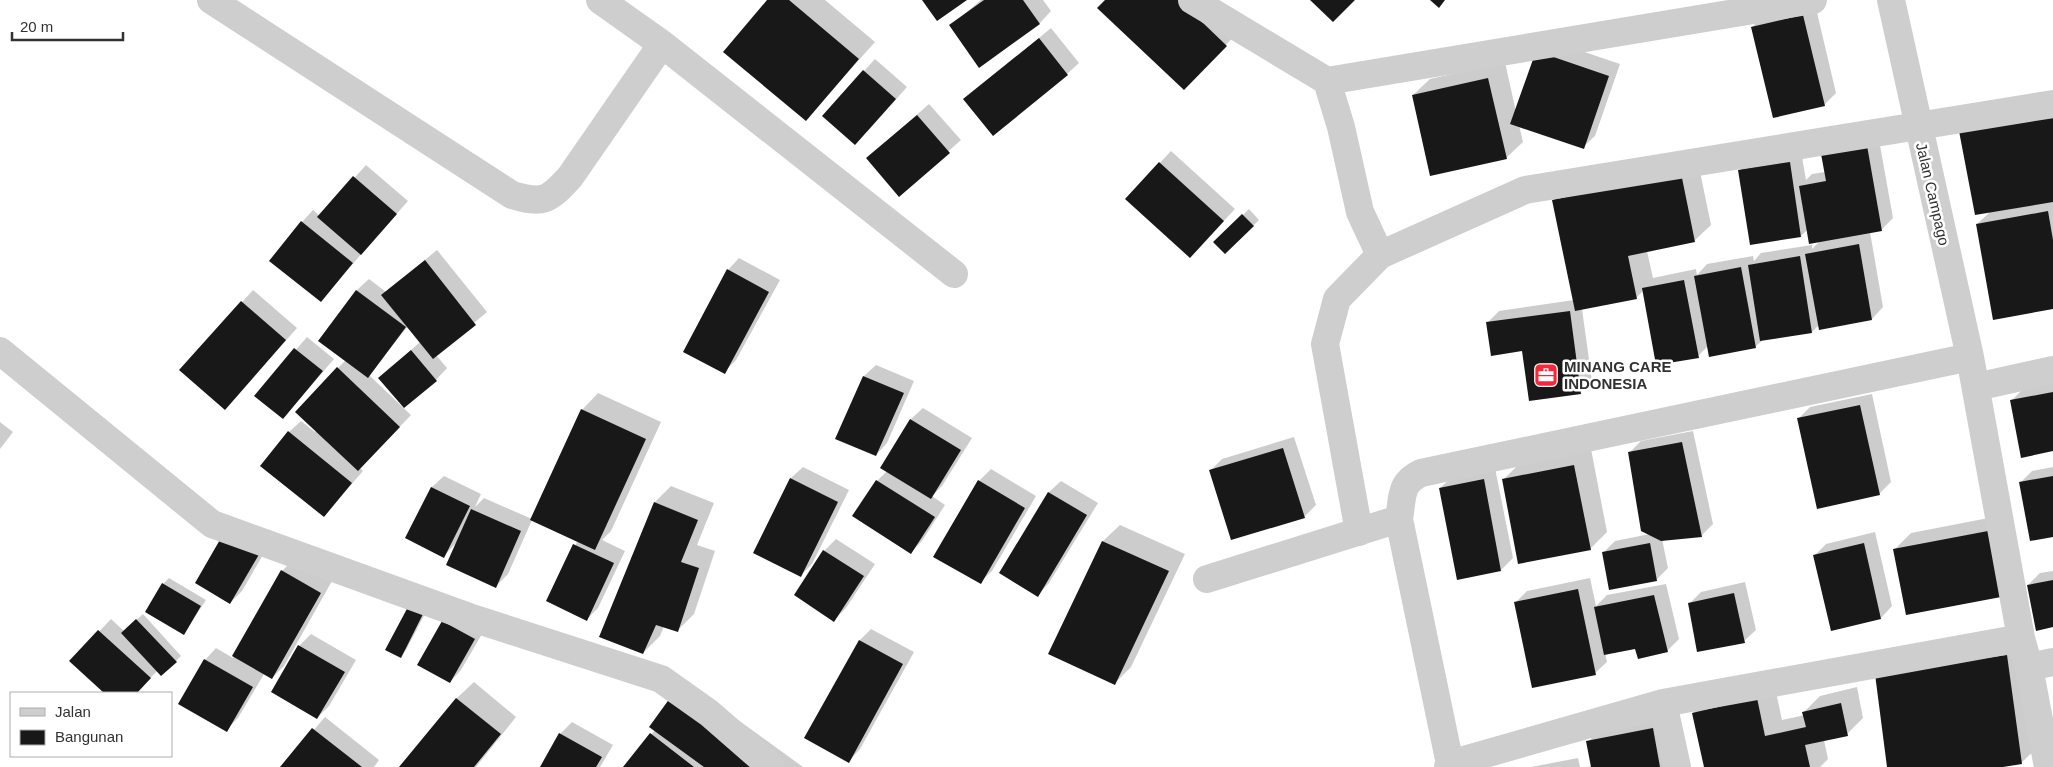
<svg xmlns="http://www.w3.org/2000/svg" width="2053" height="767" font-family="Arial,sans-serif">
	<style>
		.shadow { fill: #0003 }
		.building { fill: #181818 }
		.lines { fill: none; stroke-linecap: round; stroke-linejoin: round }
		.minor { stroke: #cecece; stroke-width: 28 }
		.labels { text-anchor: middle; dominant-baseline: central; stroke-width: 5; stroke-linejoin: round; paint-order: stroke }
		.street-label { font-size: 15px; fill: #313131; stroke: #fff }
		.poi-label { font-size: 15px; font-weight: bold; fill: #313131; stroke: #fff; text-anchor: start }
	</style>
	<rect width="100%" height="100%" fill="#fff"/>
	<path class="shadow" d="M769,0H825L875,42L806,119Z
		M981,0H1043L1051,11L1040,23L980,66L951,25Z
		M1107,0L1242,28L1200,72Z
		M1815,4L1836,93L1824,105L1752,27L1764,15Z
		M1051,28L1079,63L1067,74L965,99Z
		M1549,40L1620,64L1595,136L1583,147L1519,125L1523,142L1506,158L1413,95L1430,79L1505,62L1516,112Z
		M875,59L907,87L867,132L864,71Z
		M2053,101V308L1977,224L1990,212Z
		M929,104L961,140L899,195L868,158Z
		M1876,123L1893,218L1881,230L1870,232L1883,307L1872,319L1819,325L1812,332L1763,340L1755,347L1708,346L1698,356L1643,291L1637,297L1582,309L1592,381L1581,392L1487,323L1499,311L1574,300L1553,200L1570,184L1697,157L1711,225L1694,241L1647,251L1653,278L1696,269L1697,275L1707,264L1753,256L1754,261L1761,253L1812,245V249L1820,241L1808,229L1801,236L1740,170L1751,158L1801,151L1806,180L1812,174L1825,172Z
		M1171,151L1235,209L1201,245L1127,198Z
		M366,165L408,201L321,300L302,222L313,210L320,216Z
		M1249,209L1259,220L1225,253L1215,242Z
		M437,250L487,312L436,355L447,368L436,380L380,378L420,342L408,326L369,375L411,415L360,468L363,471L324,516L289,432L301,421L315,432L316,431L338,368L346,360L319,341L357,290L369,279L386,292Z
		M739,258L780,280L736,360L724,372L728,270Z
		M253,290L297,328L236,397L181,370Z
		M307,337L334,359L283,418L256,396Z
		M876,365L914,381L887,443L876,455L837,438L864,376Z
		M2053,383V450L2011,401L2023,389Z
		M598,393L661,422L611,531L602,540L625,551L598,608L587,619L547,601L578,540L532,520L508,574L496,586L457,542L444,556L407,538L432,487L444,476L481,494L475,507L484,498L532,519L582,410Z
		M1872,394L1891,482L1879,494L1798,419L1810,407Z
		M923,408L972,438L942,486L932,496L945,505L922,541L911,552L854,516L877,481L887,471L881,468L911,419Z
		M0,422L13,432L0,449Z
		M1693,431L1713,524L1701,536L1662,539L1668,568L1656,580L1603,553L1615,541L1650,534L1629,453L1641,441Z
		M1294,437L1316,505L1304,517L1210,471L1222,459Z
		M1591,449L1607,532L1590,549L1503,480L1520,463Z
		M803,467L849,490L812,564L801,575L754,552L791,478Z
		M2053,467V535L2020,483L2032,471Z
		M1495,468L1513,558L1501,570L1440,488L1452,477Z
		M991,469L1036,496L992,571L980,582L979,481Z
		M1061,481L1098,503L1049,583L1038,595L1000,573L1049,492Z
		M671,486L714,503L697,545L715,551L694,614L677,631L664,626L660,636L643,653L655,502Z
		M2004,515L2017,579L1895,549L1911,533Z
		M1120,525L1185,554L1131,667L1115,683L1050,653L1103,541Z
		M226,532L272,539L242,591L230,603Z
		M1875,532L1892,606L1881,618L1814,556L1826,544Z
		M836,539L875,564L846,608L834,620L795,595L824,551Z
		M294,559L332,581L284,666L272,678L264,674L238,718L226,730L205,660L216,648L233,658L282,571Z
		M2053,571V626L2028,585L2040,573Z
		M169,578L206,600L184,633L163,584Z
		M1590,578L1596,606L1607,595L1666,584L1679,639L1667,651L1636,647L1605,653L1607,662L1595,673L1516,602L1527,591Z
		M1745,582L1756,630L1744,641L1689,604L1701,592Z
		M415,600L429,606L406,650L400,656Z
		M143,614L181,656L176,661L158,670L136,693H106L71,661L111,619L124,631Z
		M443,622L486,627L461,670L450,682Z
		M871,629L914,652L860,749L849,761L860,640Z
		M311,634L356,660L329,706L317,718L273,692L299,646Z
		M2023,639L2038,747L2021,763L1994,767H1889L1876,674Z
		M474,682L516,717L476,767H401L457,698Z
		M687,683L803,767H623L655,730Z
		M1774,683L1782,720L1805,715L1804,712L1820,696L1857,687L1863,718L1847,734L1824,740L1828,759L1820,767H1705L1693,713L1710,697Z
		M1669,712L1680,767H1586L1592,766L1588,742L1604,725Z
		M325,717L379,760L374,767H282Z
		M572,722L613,745L600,767H541L560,734Z
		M1578,758L1580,767H1531Z"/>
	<path class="building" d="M767,0H789L859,59L806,121L723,52Z
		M922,0H967L937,21Z
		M984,0H1023L1040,24L979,68L949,25Z
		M1105,0H1179L1227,46L1184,90L1097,8Z
		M1310,0H1355L1333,22Z
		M1430,0H1445L1439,8Z
		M1803,15L1825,106L1773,118L1751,27Z
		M1039,38L1068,75L993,136L963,99Z
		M1536,51L1609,76L1584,149L1510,124Z
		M863,70L896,99L855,145L822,116Z
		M1488,78L1507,159L1430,176L1412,95Z
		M2053,114V202L1975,215L1959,131Z
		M917,115L950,153L899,197L866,158Z
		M1865,134L1882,231L1809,244L1799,186L1826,181L1819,143Z
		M1159,162L1224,221L1190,258L1125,199Z
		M1790,162L1801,237L1750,245L1738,170Z
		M1681,173L1695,242L1628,256L1637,299L1575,311L1552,200Z
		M353,176L397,214L361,255L317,217Z
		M2048,211L2053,240V309L1993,320L1976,224Z
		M1242,214L1254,226L1225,254L1213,242Z
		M301,221L353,263L321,302L269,261Z
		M1859,244L1872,320L1819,330L1805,254Z
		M1800,256L1812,333L1760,341L1748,265Z
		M425,260L476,325L433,359L381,295Z
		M1741,267L1756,348L1709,357L1694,276Z
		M727,269L769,292L725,374L683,352Z
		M1684,280L1699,358L1656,365L1642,288Z
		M356,290L406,327L368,378L318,341Z
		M241,301L286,340L225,410L179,370Z
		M1570,311L1581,394L1529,401L1522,351L1491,356L1486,322Z
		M294,348L323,371L283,419L254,396Z
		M411,350L437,381L404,408L378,378Z
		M337,367L400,427L358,471L295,412Z
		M863,376L904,393L876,456L835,439Z
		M2053,392V451L2021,458L2010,400Z
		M1860,405L1880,495L1817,509L1797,418Z
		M581,409L646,439L595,550L530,520Z
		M910,419L961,450L931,499L880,468Z
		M288,431L352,483L324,517L260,466Z
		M1682,442L1702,537L1661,541L1641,531L1628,452Z
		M1283,448L1305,518L1231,540L1209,470Z
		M1574,465L1591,550L1518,564L1502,479Z
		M2053,476V537L2030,541L2019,482Z
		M790,478L838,502L801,577L753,553Z
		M1484,479L1501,571L1457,580L1439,488Z
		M876,480L935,517L911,554L852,516Z
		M978,480L1025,508L981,584L933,557Z
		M431,487L470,506L444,558L405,538Z
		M1048,492L1087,515L1038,597L999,573Z
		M654,502L698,520L681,562L699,568L678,632L656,625L643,654L599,637Z
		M471,509L521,531L496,588L446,565Z
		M225,531L261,551L230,604L195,583Z
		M1988,531L2001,597L1906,615L1893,549Z
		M1102,541L1169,571L1115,685L1048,654Z
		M1650,543L1657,581L1609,590L1602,552Z
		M1864,543L1881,619L1831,631L1813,555Z
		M573,544L614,563L587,621L546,601Z
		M823,550L864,576L834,622L794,595Z
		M281,570L321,593L272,679L232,656Z
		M2053,580V627L2036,631L2027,585Z
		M162,583L201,606L184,635L145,612Z
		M1578,589L1596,675L1532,688L1514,602Z
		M1734,593L1745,643L1697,652L1688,603Z
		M1654,595L1668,652L1638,659L1635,649L1604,655L1594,607Z
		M409,605L424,612L401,658L385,650Z
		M136,619L177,662L161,676L121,633Z
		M442,621L475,639L450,683L417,665Z
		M98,630L151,678L137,693H104L69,661Z
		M859,640L903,664L849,763L804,738Z
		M298,645L345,672L317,719L271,692Z
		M2007,655L2022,764L2003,767H1887L1875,674Z
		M204,659L253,687L227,732L178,704Z
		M456,698L501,734L474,767H399Z
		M670,698L764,767H704L649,727Z
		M1757,698L1765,736L1806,727L1802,712L1841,703L1848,736L1805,745L1810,767H1704L1692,713Z
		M312,728L362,767H280Z
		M1653,728L1660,767H1591L1586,741Z
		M559,733L602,757L596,767H540Z
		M650,733L694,767H623Z"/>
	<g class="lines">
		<path class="minor" d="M211,0L512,195C543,204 548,201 570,177L662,44
			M600,0L662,44L954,274
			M1192,0L1327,81L1341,127L1360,212L1380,255
			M1891,0L1970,357L2021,638L2029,667L2048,767
			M1327,81L1813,0
			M0,351L212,524L469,617L661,679L709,713L771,767
			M1976,387L2053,370
			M1359,532L1325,344L1337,299L1380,255L1525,190L2053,104
			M1207,579L1399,519
			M2029,667L2053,662
			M1663,703L1677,767
			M1450,764L1399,519C1403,498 1399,483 1421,473L1970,357
			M1448,767L1450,764L1663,703L2021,638"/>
	</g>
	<defs>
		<g id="office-square" transform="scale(1.25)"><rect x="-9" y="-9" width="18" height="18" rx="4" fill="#f52739" stroke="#fff"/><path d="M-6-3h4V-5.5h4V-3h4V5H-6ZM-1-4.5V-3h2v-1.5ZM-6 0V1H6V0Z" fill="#fff"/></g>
	</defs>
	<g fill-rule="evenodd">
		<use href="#office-square" x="1546" y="375"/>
	</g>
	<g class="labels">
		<g class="street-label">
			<text transform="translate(1933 194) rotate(77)">Jalan Campago</text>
		</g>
		<g class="poi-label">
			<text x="1564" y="366">MINANG CARE<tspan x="1564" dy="17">INDONESIA</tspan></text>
		</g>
	</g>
	<rect x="10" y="692" width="162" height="65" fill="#ffffff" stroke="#adadad"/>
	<rect x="20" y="708" width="25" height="8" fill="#cecece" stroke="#adadad"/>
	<text x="55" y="717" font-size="15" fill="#313131">Jalan</text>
	<rect x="20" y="730" width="25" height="15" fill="#181818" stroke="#adadad"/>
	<text x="55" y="742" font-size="15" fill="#313131">Bangunan</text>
	<path d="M12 32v8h111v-8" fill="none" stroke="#313131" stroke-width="2.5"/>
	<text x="20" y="32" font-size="15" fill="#313131" stroke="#ffffff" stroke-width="4" paint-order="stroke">20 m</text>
</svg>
